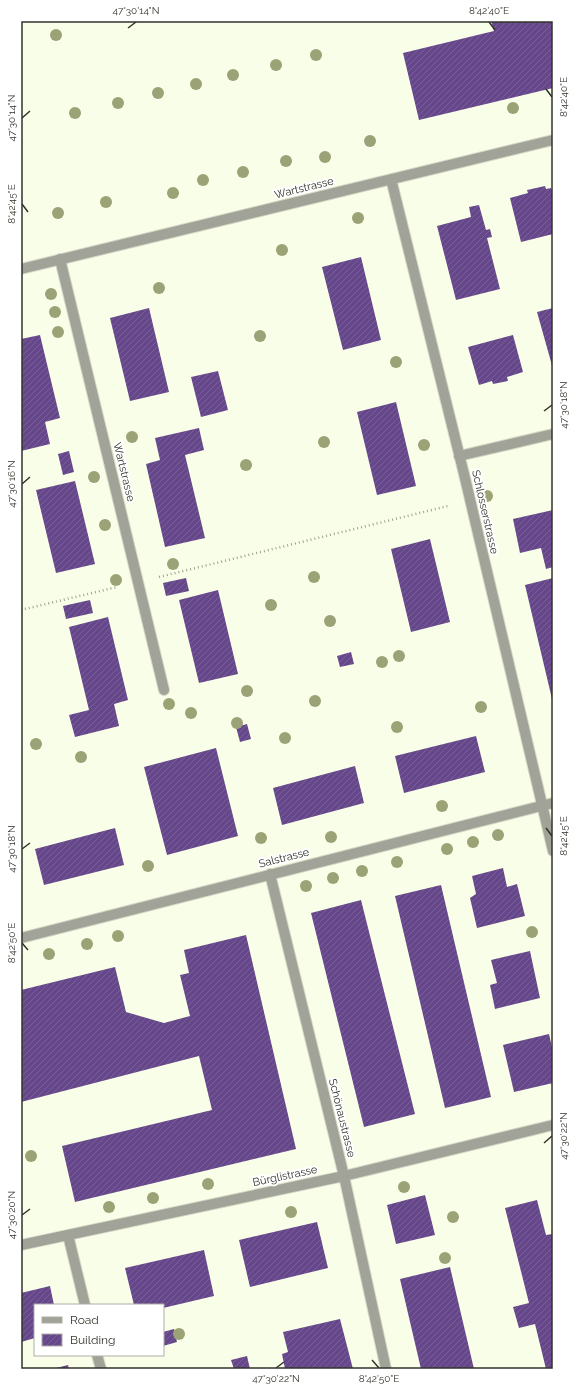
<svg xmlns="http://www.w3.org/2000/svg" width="574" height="1390" font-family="Raleway,sans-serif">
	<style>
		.building { fill: url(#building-hatch) }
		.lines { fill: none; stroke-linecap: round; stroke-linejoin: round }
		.lane-casing { stroke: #d5d9c6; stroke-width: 12 }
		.street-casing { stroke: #d5d9c6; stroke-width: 12 }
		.path { stroke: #9fa292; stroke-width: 2.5; stroke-dasharray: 1 3; stroke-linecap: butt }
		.lane { stroke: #a1a399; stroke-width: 10 }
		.street { stroke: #a1a399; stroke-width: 10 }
		.tree { fill: #9aa276 }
		.ticks { fill: none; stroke: #31332a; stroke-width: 1.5 }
		.labels { text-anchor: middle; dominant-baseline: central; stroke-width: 4; stroke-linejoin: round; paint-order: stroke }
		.street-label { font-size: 11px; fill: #31332a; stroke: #fff }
		.neatline { fill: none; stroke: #31332a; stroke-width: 1.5 }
		.ticks-label { font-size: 10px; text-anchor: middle; fill: #31332a }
	</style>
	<defs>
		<pattern id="building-hatch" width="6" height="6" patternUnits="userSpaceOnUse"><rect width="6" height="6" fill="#66478b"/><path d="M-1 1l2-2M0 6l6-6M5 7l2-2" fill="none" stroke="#786095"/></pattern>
	</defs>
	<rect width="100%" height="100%" fill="#f9fee8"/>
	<path class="building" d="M491,21H553V88L419,120L403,53L494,31Z
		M545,186L546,189L551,188L553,194V234L521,242L510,198L528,193L527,190Z
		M479,205L486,230L490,229L492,237L487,238L500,289L456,300L437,226L471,217L469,207Z
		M361,257L381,340L343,350L322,267Z
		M149,308L169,392L130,401L110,318Z
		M553,308V369L537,312Z
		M40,335L60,418L45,422L50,444L21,451V339Z
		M513,335L523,372L507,377L508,381L493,384L492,381L479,385L468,347Z
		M218,371L228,410L201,417L191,377Z
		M396,402L416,486L377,495L357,412Z
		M199,428L204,450L185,455L205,538L165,547L146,464L160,460L155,438Z
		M69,451L74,472L63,475L58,454Z
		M75,481L95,564L56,573L36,490Z
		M553,510V567L546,569L541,548L520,553L513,519Z
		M430,539L450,622L411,632L391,549Z
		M186,578L189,591L166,596L163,583Z
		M553,578V699H552L525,585Z
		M218,590L238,674L199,683L179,600Z
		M90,600L93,613L66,619L63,606Z
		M108,617L128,700L114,704L119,726L75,737L69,715L89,710L69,627Z
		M351,652L354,664L340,667L337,656Z
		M247,724L251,739L240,742L236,727Z
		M476,736L485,772L404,793L395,756Z
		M216,748L238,836L167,855L144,767Z
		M355,766L364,803L282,825L273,788Z
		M115,828L124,865L44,885L35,849Z
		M503,868L507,887L517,884L525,916L477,928L470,898L476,894L472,876Z
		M441,885L491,1097L445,1108L395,896Z
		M361,900L415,1114L364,1127L311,913Z
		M246,935L296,1149L75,1202L62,1146L212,1110L199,1056L21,1102V990L115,967L126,1012L164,1023L190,1016L180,975L189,973L184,950Z
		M530,951L540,998L495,1009L490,985L497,983L491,960Z
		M549,1034L553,1052V1083L514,1092L503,1045Z
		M425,1195L435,1235L396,1244L387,1205Z
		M537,1200L546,1235L553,1234V1369H546L535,1324L519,1328L513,1307L529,1303L505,1208Z
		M317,1222L328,1268L250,1287L239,1240Z
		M204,1250L214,1296L163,1308V1305H134L125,1268Z
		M450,1267L474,1369H421L400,1279Z
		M50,1286L54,1305H35V1338L21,1342V1293Z
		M340,1319L353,1369H285L282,1354L288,1352L283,1332Z
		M174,1329L177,1342L163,1346V1332Z
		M247,1356L250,1369H234L231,1360Z
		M68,1365L69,1369H56V1368Z"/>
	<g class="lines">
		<g class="lane-casing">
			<path id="lane" d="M60,259L164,690"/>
		</g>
		<g class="street-casing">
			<path id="street" d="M391,179L464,474L553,851
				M21,269L553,140
				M459,456L553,434
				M270,874L344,1176L386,1369
				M21,938L553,803
				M68,1235L85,1305
				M21,1245L344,1176L553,1125
				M97,1355L101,1369"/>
		</g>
		<path class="path" d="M159,577L448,506
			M21,610L117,587"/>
		<use href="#lane" class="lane"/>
		<use href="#street" class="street"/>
	</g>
	<g class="tree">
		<circle cx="56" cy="35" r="6"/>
		<circle cx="316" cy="55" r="6"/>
		<circle cx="276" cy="65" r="6"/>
		<circle cx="233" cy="75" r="6"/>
		<circle cx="196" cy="84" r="6"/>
		<circle cx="158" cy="93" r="6"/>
		<circle cx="118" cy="103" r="6"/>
		<circle cx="513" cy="108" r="6"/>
		<circle cx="75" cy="113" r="6"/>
		<circle cx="370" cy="141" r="6"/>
		<circle cx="325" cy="157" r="6"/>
		<circle cx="286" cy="161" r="6"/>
		<circle cx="243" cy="172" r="6"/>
		<circle cx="203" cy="180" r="6"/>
		<circle cx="173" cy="193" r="6"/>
		<circle cx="106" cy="202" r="6"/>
		<circle cx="58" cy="213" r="6"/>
		<circle cx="358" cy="218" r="6"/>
		<circle cx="282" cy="250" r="6"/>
		<circle cx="159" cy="288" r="6"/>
		<circle cx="51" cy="294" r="6"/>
		<circle cx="55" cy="312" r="6"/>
		<circle cx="58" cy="332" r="6"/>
		<circle cx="260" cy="336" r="6"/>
		<circle cx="396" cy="362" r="6"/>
		<circle cx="132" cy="437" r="6"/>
		<circle cx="324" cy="442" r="6"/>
		<circle cx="424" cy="445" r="6"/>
		<circle cx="246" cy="465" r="6"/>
		<circle cx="94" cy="477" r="6"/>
		<circle cx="487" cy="496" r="6"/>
		<circle cx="105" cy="525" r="6"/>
		<circle cx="173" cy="564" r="6"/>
		<circle cx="314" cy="577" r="6"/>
		<circle cx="116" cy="580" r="6"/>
		<circle cx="271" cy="605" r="6"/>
		<circle cx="330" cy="621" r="6"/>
		<circle cx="399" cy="656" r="6"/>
		<circle cx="382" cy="662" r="6"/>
		<circle cx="247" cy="691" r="6"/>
		<circle cx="315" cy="701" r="6"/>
		<circle cx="169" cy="704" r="6"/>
		<circle cx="481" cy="707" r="6"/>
		<circle cx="191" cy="713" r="6"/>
		<circle cx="237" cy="723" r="6"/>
		<circle cx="397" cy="727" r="6"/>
		<circle cx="285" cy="738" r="6"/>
		<circle cx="36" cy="744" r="6"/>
		<circle cx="81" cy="757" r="6"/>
		<circle cx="442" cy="806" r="6"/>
		<circle cx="498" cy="835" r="6"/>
		<circle cx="331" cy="837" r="6"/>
		<circle cx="261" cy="838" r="6"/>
		<circle cx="473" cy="842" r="6"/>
		<circle cx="447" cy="849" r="6"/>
		<circle cx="397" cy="862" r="6"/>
		<circle cx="148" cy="866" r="6"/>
		<circle cx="362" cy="871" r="6"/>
		<circle cx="333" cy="878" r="6"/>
		<circle cx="306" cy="886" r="6"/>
		<circle cx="532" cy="932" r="6"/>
		<circle cx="118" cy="936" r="6"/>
		<circle cx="87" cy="944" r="6"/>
		<circle cx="49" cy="954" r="6"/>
		<circle cx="31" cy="1156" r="6"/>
		<circle cx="208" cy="1184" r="6"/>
		<circle cx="404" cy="1187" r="6"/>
		<circle cx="153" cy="1198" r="6"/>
		<circle cx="109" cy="1207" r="6"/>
		<circle cx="291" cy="1212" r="6"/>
		<circle cx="453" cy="1217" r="6"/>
		<circle cx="445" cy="1258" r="6"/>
		<circle cx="179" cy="1334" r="6"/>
	</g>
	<path class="ticks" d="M489,22L495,30M128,28L136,22M546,89L552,97M22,118L30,111M22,204L28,212M544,411L552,405M22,484L30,477M546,828L552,836M22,849L30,843M22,943L28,950M544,1143L552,1136M22,1215L30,1209M372,1360L379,1368M276,1368L284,1362"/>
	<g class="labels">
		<g class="street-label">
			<text transform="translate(304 188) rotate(-14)">Wartstrasse</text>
			<text transform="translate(124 472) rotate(76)">Wartstrasse</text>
			<text transform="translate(485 512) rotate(77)">Schlosserstrasse</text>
			<text transform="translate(284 858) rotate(-14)">Salstrasse</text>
			<text transform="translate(342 1118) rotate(76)">Schönaustrasse</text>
			<text transform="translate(285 1176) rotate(-12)">Bürglistrasse</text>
		</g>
	</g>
	<rect width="574" height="1390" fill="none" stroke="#ffffff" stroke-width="44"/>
	<rect x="34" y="1304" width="130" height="52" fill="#ffffff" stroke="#adadaa"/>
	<rect x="42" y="1317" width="20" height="6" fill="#a1a399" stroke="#adadaa"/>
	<text x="70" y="1324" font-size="12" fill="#31332a">Road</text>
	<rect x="42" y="1334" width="20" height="12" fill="url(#building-hatch)" stroke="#adadaa"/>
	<text x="70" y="1344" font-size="12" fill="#31332a">Building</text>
	<rect x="22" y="22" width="530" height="1346" class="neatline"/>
	<g class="ticks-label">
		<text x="136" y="14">47°30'14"N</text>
		<text x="489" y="14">8°42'40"E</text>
		<text transform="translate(563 97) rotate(-90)" y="4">8°42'40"E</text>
		<text transform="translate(11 118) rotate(-90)" y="4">47°30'14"N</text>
		<text transform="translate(11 204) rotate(-90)" y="4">8°42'45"E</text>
		<text transform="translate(563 405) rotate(-90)" y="4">47°30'18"N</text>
		<text transform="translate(11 484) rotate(-90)" y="4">47°30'16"N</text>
		<text transform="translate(563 836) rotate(-90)" y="4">8°42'45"E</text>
		<text transform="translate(11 849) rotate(-90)" y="4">47°30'18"N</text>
		<text transform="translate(11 943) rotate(-90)" y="4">8°42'50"E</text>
		<text transform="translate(563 1136) rotate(-90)" y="4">47°30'22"N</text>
		<text transform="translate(11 1215) rotate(-90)" y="4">47°30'20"N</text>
		<text x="276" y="1382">47°30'22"N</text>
		<text x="379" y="1382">8°42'50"E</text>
	</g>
</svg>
